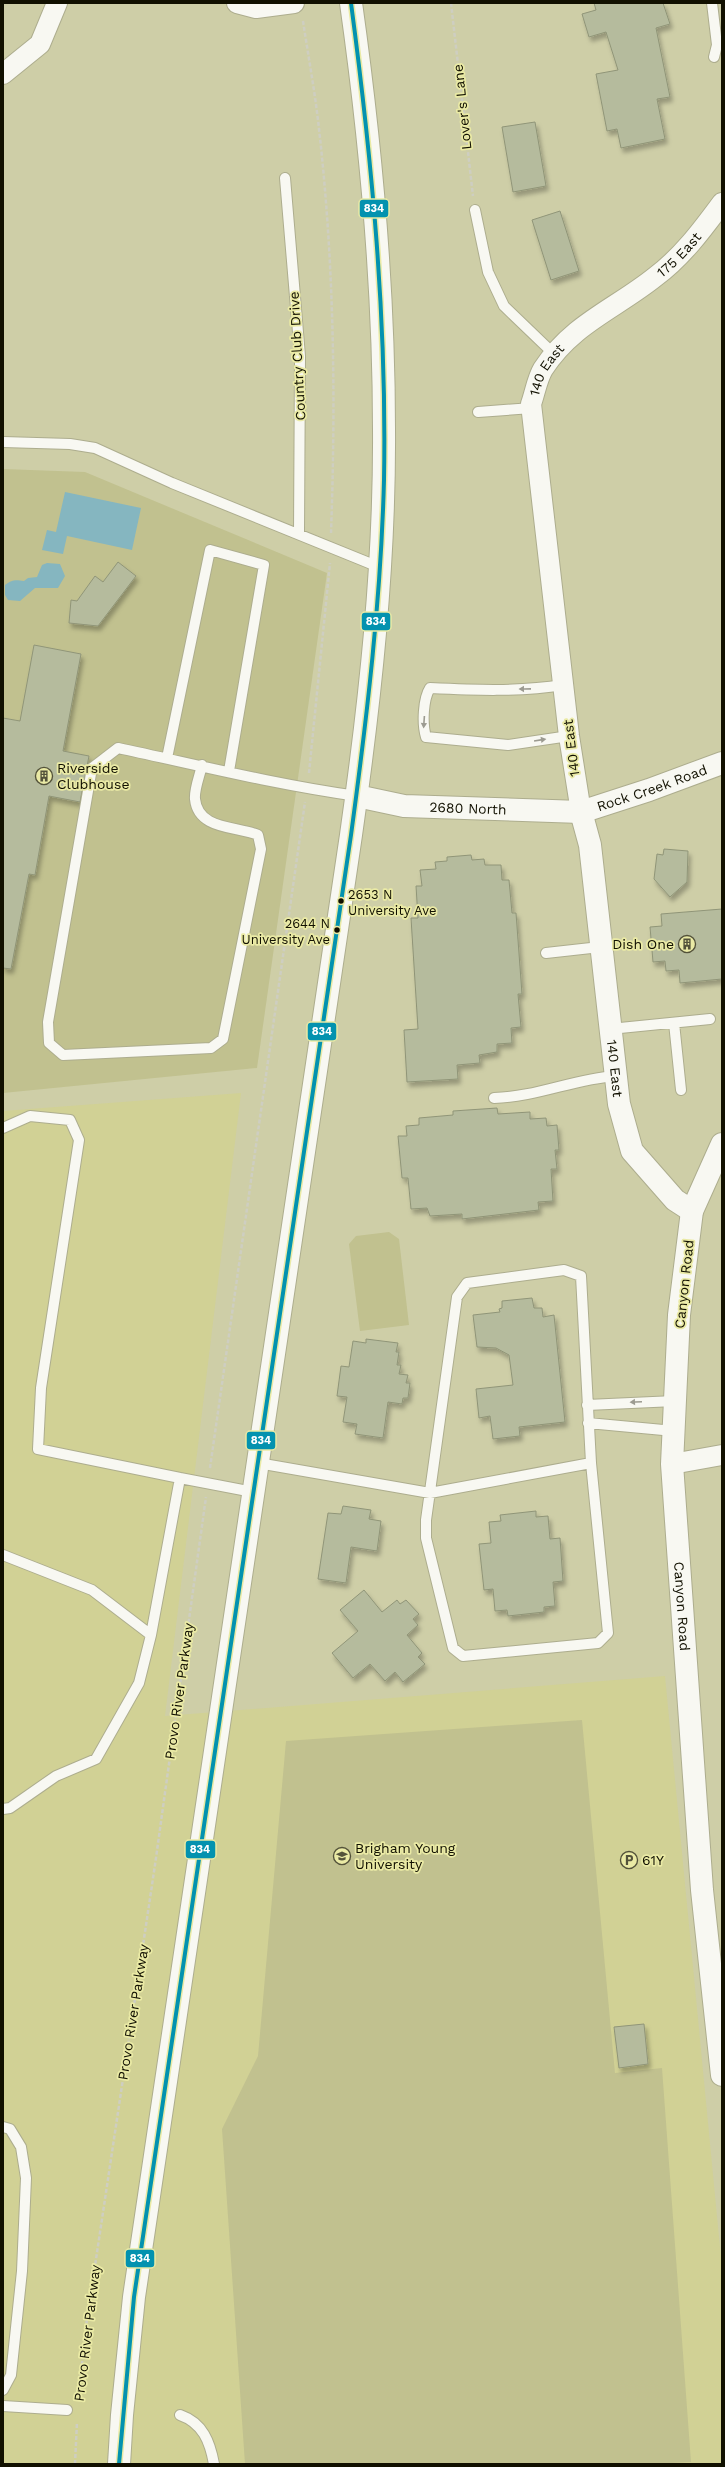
<svg xmlns="http://www.w3.org/2000/svg" width="725" height="2467" font-family="'Work Sans',sans-serif">
	<style>
		.built { fill: #d1d195 }
		.green { fill: #c1c18f }
		.water { fill: #85b6c0 }
		.building { fill: #b5bb9d; stroke: #909578; filter: url(#shadow) }
		.lines { fill: none; stroke-linecap: round; stroke-linejoin: round }
		.service-casing { stroke: #adad8e; stroke-width: 12 }
		.minor-casing { stroke: #adad8e; stroke-width: 22 }
		.tertiary-casing { stroke: #adad8e; stroke-width: 24 }
		.secondary-casing { stroke: #adad8e; stroke-width: 24 }
		.trunk-casing { stroke: #adad8e; stroke-width: 24 }
		.path { stroke: #cecec1; stroke-width: 2.5; stroke-dasharray: 4 2; stroke-linecap: butt }
		.service { stroke: #f8f8f2; stroke-width: 10 }
		.minor { stroke: #f8f8f2; stroke-width: 20 }
		.tertiary { stroke: #f8f8f2; stroke-width: 22 }
		.secondary { stroke: #f8f8f2; stroke-width: 22 }
		.trunk { stroke: #f8f8f2; stroke-width: 22 }
		.bus-1-casing { stroke: #eaeaa5; stroke-width: 7 }
		.bus-1 { stroke: #0392af; stroke-width: 4 }
		.oneway { fill: #9c9b91 }
		.bus-dot { fill: #111000; stroke: #eaeaa5; stroke-width: 1.5 }
		.labels { text-anchor: middle; dominant-baseline: central; stroke-width: 3.5; stroke-linejoin: round; paint-order: stroke }
		.bus-label { font-size: 13px; fill: #111000; stroke: #eaeaa5; text-anchor: start }
		.street-label { font-size: 14px; fill: #111000; stroke: #eaeaa5 }
		.poi-label { font-size: 14px; fill: #111000; stroke: #eaeaa5; text-anchor: start }
		.line-badge { stroke: #eaeaa5; stroke-width: 1.5 }
		.badge-label { font-size: 11px; text-anchor: middle; font-weight: bold; fill: #fff }
	</style>
	<defs>
		<filter id="shadow"><feDropShadow dx="2.5" dy="4.5" stdDeviation="2" flood-color="#0004"/></filter>
	</defs>
	<rect width="100%" height="100%" fill="#cecea7"/>
	<path class="built" d="M241,1093L165,1716L665,1676L722,2268V2464H3V1111Z"/>
	<path class="green" d="M3,469L85,472L327,573L257,1068L3,1093Z
		M389,1232L399,1239L409,1325L360,1331L349,1244L356,1236Z
		M582,1720L615,2073L662,2068L691,2462L653,2464H245L222,2129L258,2056L286,1741Z"/>
	<path class="water" d="M65,492L141,508L132,550L67,536L63,554L42,550L47,530L56,532Z
		M47,563L60,564L65,576L58,588H35L20,601L8,600L5,595V585C13,579 16,580 24,581L28,578L37,577L42,565Z"/>
	<path class="building" d="M594,3H663L670,24L656,28L670,97L657,99L665,139L621,148L617,129L607,131L596,74L618,70L606,32L589,37L582,14L596,10Z
		M535,122L546,186L513,192L502,127Z
		M560,211L579,271L551,280L532,220Z
		M118,562L136,576L98,626L69,623L71,600L77,601L95,576L103,582Z
		M34,645L81,654L63,751L89,756L80,802L49,796L35,875L29,874L11,969L3,968V718L20,721Z
		M664,849L688,851L687,882L670,897L654,879L657,854L663,855Z
		M471,855L472,860L484,859L485,865H501L502,880H509L512,913H516L522,994H518L521,1027L511,1028L512,1043L497,1044V1052L479,1055L480,1063L457,1065L458,1079L407,1082L404,1030L418,1029L411,918H418L416,886H422L420,870L436,869L435,862L447,861V857Z
		M722,909V979L680,983L679,970L666,971L665,961L653,962L650,927L662,926L661,914Z
		M497,1108L498,1114L530,1112V1119L546,1118L547,1126L557,1125L559,1150H555L557,1169H551L553,1201L538,1202L539,1210L462,1219V1214L430,1216L427,1208L411,1209L408,1178H402L398,1136H407L406,1126L419,1125V1118L453,1115V1111Z
		M532,1298L534,1308H542L543,1317L554,1315L565,1422L519,1427L520,1436L493,1439L490,1416L479,1418L476,1389L513,1385L509,1355L496,1348L477,1347L473,1315L500,1312L499,1309L502,1308V1301Z
		M366,1339L398,1343L396,1352H399L397,1365H401L399,1374L408,1375L406,1383H410L408,1398H403L402,1404L388,1402L383,1438L355,1434L357,1424L343,1422L347,1397L337,1396L341,1366L349,1367L353,1341L366,1343Z
		M343,1506L371,1510L369,1519L381,1521L377,1551L351,1547L346,1583L318,1579L328,1513L341,1514Z
		M536,1511V1517L548,1516L550,1539L560,1538L563,1581L553,1582L555,1606L544,1607V1612L508,1616L507,1610L495,1611L493,1589L484,1590L479,1544L491,1543L489,1522L501,1521L500,1515Z
		M364,1590L382,1612L397,1600L400,1604L406,1600L419,1614L413,1619L418,1625L407,1635L422,1653L418,1657L425,1664L403,1682L395,1672L385,1681L370,1664L353,1678L332,1653L358,1631L340,1610Z
		M644,2024L648,2064L619,2068L614,2027Z"/>
	<g class="lines">
		<g class="service-casing">
			<path id="service" d="M712,3L717,45L714,57
				M285,178L300,356L299,533
				M475,210L488,272L504,306L555,355
				M478,412L532,408
				M3,442L70,444L95,448L172,483L379,567
				M563,685C519,692 474,690 430,688C423,699 422,724 426,737L508,745L569,736
				M167,758L210,550L264,565L229,771
				M202,765C200,775 194,789 195,799C198,830 236,826 258,835L261,849L223,1039L211,1048L63,1055L49,1043L48,1022L92,768L118,748C198,765 277,785 357,796
				M546,953L600,947
				M674,1023L681,1090
				M610,1029L710,1019
				M494,1098C536,1097 574,1079 615,1076
				M3,1128L30,1116L70,1120L79,1140L41,1388L38,1449L180,1478L151,1635L139,1683L96,1759L56,1776L10,1808L3,1809
				M564,1270L581,1276L591,1463L608,1633L598,1643L463,1656L453,1648L426,1538V1520L457,1297L467,1283Z
				M587,1405L675,1401
				M588,1423L674,1431
				M258,1463L430,1493L591,1463
				M180,1478L253,1492
				M3,1555L92,1590L151,1635
				M3,2127L10,2129L21,2147L26,2178L22,2271L11,2375L3,2390
				M3,2406L67,2410
				M180,2415C203,2423 210,2442 214,2464"/>
		</g>
		<g class="minor-casing">
			<g id="minor">
				<path d="M237,3L256,8L294,3"/>
				<path d="M3,74L40,44L57,3"/>
				<path id="s1" d="M581,812L569,736L531,404C535,393 537,379 543,369C572,324 615,309 655,277C682,257 702,230 722,203"/>
				<path d="M672,1464L722,1455"/>
			</g>
		</g>
		<g class="tertiary-casing">
			<g id="tertiary">
				<path id="s2" d="M357,796L404,806L581,812L649,790L722,763"/>
				<path id="s3" d="M581,812L590,845L619,1104L632,1151L675,1200L692,1211"/>
			</g>
		</g>
		<g class="secondary-casing">
			<g id="secondary">
				<path id="s4" d="M722,1144L692,1211L679,1315L672,1464L702,1890L722,2075"/>
			</g>
		</g>
		<g class="trunk-casing">
			<path id="trunk" d="M119,2464L122,2415L134,2297L351,835C370,701 385,565 384,429C384,286 371,145 351,3"/>
		</g>
		<path class="path" d="M451,3L473,196
			M303,21C308,54 314,87 318,120C334,257 336,395 331,533
			M309,773L330,563
			M210,1468L305,802
			M78,2401L86,2326L155,1865L206,1497
			M75,2464L77,2422"/>
		<use href="#service" class="service"/>
		<use href="#minor" class="minor"/>
		<use href="#tertiary" class="tertiary"/>
		<use href="#secondary" class="secondary"/>
		<use href="#trunk" class="trunk"/>
		<g class="bus-1-casing">
			<path id="bus-1" d="M119,2464L134,2297L351,835C367,717 381,599 384,480C387,320 372,161 351,3"/>
		</g>
		<use href="#bus-1" class="bus-1"/>
	</g>
	<defs><path id="oneway-solid" d="M-6-.8H1V-3.2L6.5 0L1 3.2V.8H-6Z"/></defs>
	<g class="oneway">
		<use href="#oneway-solid" transform="translate(525 689) rotate(179)"/>
		<use href="#oneway-solid" transform="translate(424 722) rotate(94)"/>
		<use href="#oneway-solid" transform="translate(540 740) rotate(-9)"/>
		<use href="#oneway-solid" transform="translate(636 1402) rotate(177)"/>
	</g>
	<defs>
		<g id="building-ring" transform="scale(0.9)"><circle r="9.5" fill="#eaeaa5" stroke="#53523a" stroke-width="1.5"/><path d="M-4-6H4V6H1V3H-1V6H-4ZM-2.5-4.3h1.7v1.8h-1.7ZM.8-4.3h1.7v1.8H.8ZM-2.5-1h1.7V.8h-1.7ZM.8-1h1.7V.8H.8Z" fill="#53523a"/></g>
		<g id="university-ring" transform="scale(0.9)"><circle r="9.5" fill="#eaeaa5" stroke="#53523a" stroke-width="1.5"/><path d="M0-5L7-2L0 1L-7-2ZM-4 1L0 2.5L4 1V4Q0 6-4 4Z" fill="#53523a"/></g>
		<g id="parking-ring" transform="scale(0.9)"><circle r="9.5" fill="#eaeaa5" stroke="#53523a" stroke-width="1.5"/><path d="M-3.5-5.5H1a3.5 3.5 0 0 1 0 7H-1V5.5H-3.5ZM-1-3.4V-.6H.8a1.4 1.4 0 0 0 0-2.8Z" fill="#53523a"/></g>
	</defs>
	<g fill-rule="evenodd">
		<use href="#building-ring" x="44" y="776"/>
		<use href="#building-ring" x="687" y="944"/>
		<use href="#university-ring" x="342" y="1856"/>
		<use href="#parking-ring" x="629" y="1860"/>
	</g>
	<g class="bus-dot">
		<circle cx="341" cy="901" r="3.5"/>
		<circle cx="337" cy="930" r="3.5"/>
	</g>
	<g class="labels">
		<g class="bus-label">
			<text x="348" y="894">2653 N<tspan x="348" dy="16">University Ave</tspan></text>
			<text x="330" y="923" text-anchor="end">2644 N<tspan x="330" dy="16">University Ave</tspan></text>
		</g>
		<g class="street-label">
			<text transform="translate(462 107) rotate(-96)">Lover's Lane</text>
			<text stroke="none"><textPath href="#s1" startOffset="627">175 East</textPath></text>
			<text transform="translate(297 356) rotate(-93)">Country Club Drive</text>
			<text stroke="none"><textPath href="#s1" startOffset="449">140 East</textPath></text>
			<text transform="translate(571 748) rotate(-97)">140 East</text>
			<text stroke="none"><textPath href="#s2" startOffset="300">Rock Creek Road</textPath></text>
			<text stroke="none"><textPath href="#s2" startOffset="112">2680 North</textPath></text>
			<text stroke="none"><textPath href="#s3" startOffset="259">140 East</textPath></text>
			<text transform="translate(684 1284) rotate(-84)">Canyon Road</text>
			<text stroke="none"><textPath href="#s4" startOffset="470">Canyon Road</textPath></text>
			<text transform="translate(179 1691) rotate(-82)">Provo River Parkway</text>
			<text transform="translate(133 2012) rotate(-81)">Provo River Parkway</text>
			<text transform="translate(87 2333) rotate(-83)">Provo River Parkway</text>
		</g>
		<g class="poi-label">
			<text x="57" y="768">Riverside<tspan x="57" dy="16">Clubhouse</tspan></text>
			<text x="674" y="944" text-anchor="end">Dish One</text>
			<text x="355" y="1848">Brigham Young<tspan x="355" dy="16">University</tspan></text>
			<text x="642" y="1860">61Y</text>
		</g>
	</g>
	<g class="line-badge">
		<rect x="359" y="199" width="30" height="19" rx="4" fill="#0392af"/>
		<rect x="361" y="612" width="30" height="19" rx="4" fill="#0392af"/>
		<rect x="307" y="1022" width="30" height="19" rx="4" fill="#0392af"/>
		<rect x="246" y="1431" width="30" height="19" rx="4" fill="#0392af"/>
		<rect x="185" y="1840" width="31" height="19" rx="4" fill="#0392af"/>
		<rect x="125" y="2249" width="30" height="19" rx="4" fill="#0392af"/>
	</g>
	<g class="badge-label">
		<text x="374" y="212">834</text>
		<text x="376" y="625">834</text>
		<text x="322" y="1035">834</text>
		<text x="261" y="1444">834</text>
		<text x="200" y="1853">834</text>
		<text x="140" y="2262">834</text>
	</g>
	<rect width="725" height="2467" fill="none" stroke="#111000" stroke-width="8"/>
</svg>
